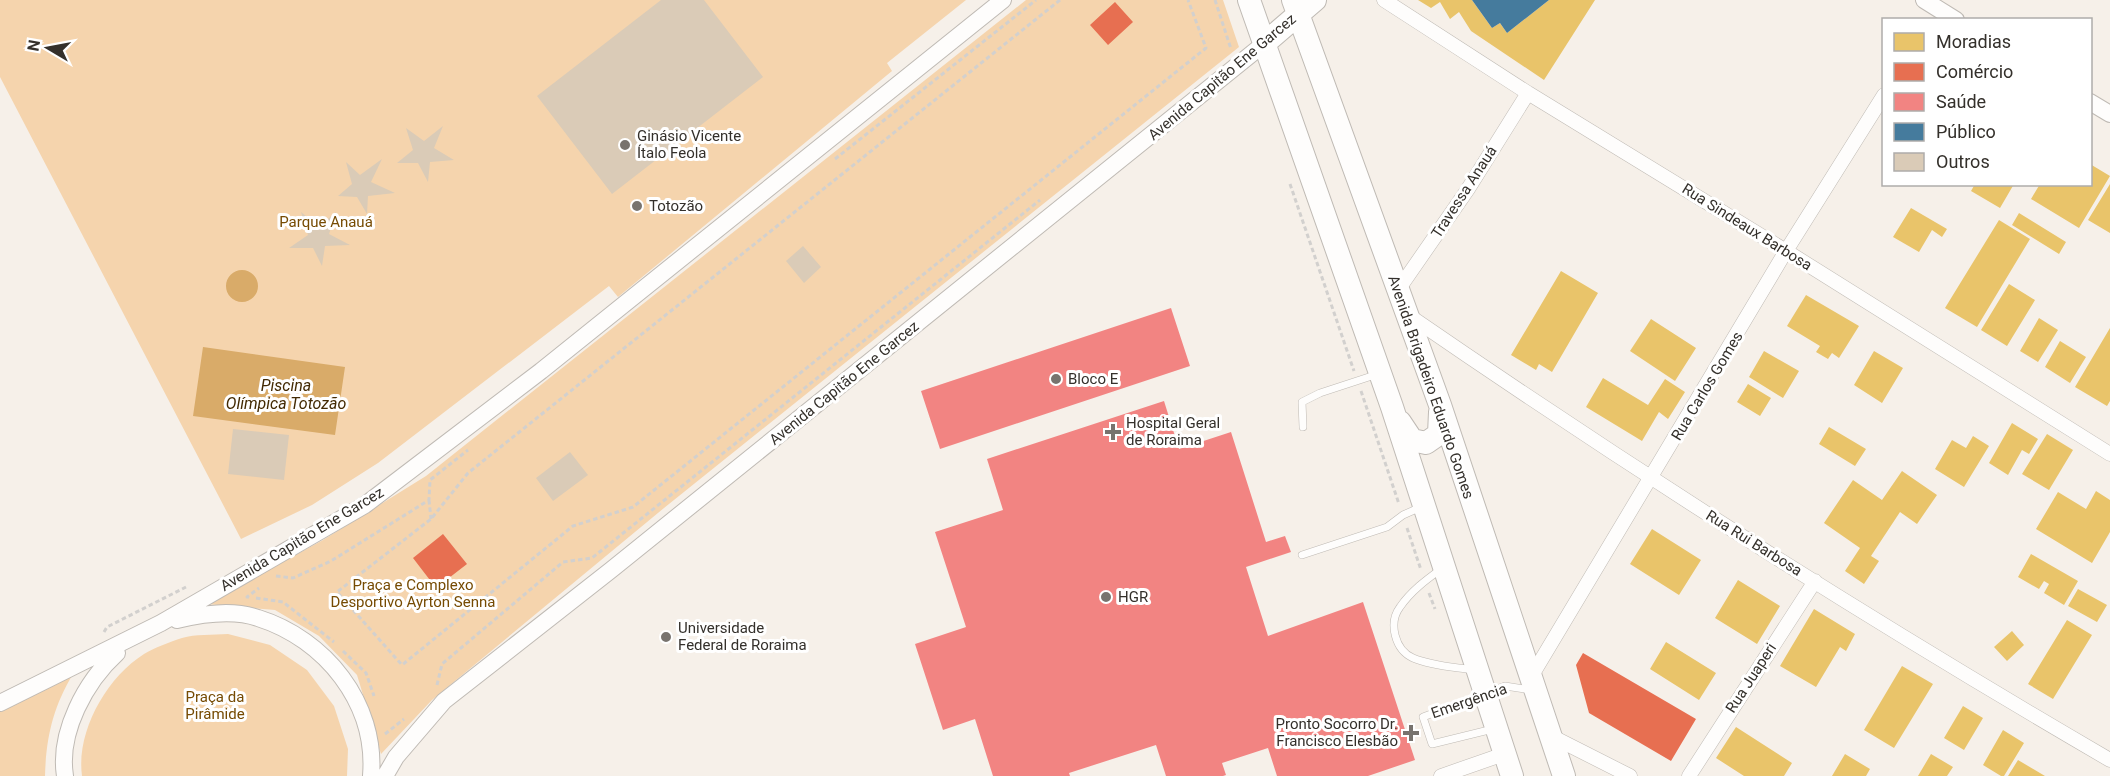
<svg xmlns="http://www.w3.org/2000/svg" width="2110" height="776" font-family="Roboto,sans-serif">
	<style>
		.green { fill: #f5d4ad }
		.water { fill: #d9ab69 }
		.homes { fill: #e9c46a }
		.shops { fill: #e76f51 }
		.health { fill: #f28482 }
		.public { fill: #457b9d }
		.building { fill: #dacbb7 }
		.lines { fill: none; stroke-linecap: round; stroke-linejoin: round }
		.service-casing { stroke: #bfbab4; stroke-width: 8 }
		.minor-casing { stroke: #bfbab4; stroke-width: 15 }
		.tertiary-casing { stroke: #bfbab4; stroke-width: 18 }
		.primary-casing { stroke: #bfbab4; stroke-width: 24 }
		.path { stroke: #d2d0ce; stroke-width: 3; stroke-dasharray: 4.5 3; stroke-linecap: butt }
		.service { stroke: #fefdfc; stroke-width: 7 }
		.minor { stroke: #fefdfc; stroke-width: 14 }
		.tertiary { stroke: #fefdfc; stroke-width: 16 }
		.primary { stroke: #fefdfc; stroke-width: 22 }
		.poi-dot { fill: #78736e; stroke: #fff; stroke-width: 2 }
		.labels { text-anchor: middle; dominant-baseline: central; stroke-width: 6; stroke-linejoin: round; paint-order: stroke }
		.street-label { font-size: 15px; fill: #34302b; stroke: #fff }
		.poi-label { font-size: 15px; fill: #34302b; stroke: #fff; text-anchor: start }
		.park-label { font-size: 15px; fill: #764b03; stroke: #fff }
		.water-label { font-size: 16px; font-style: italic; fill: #432a03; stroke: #fff }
	</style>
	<rect width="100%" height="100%" fill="#f6f0e9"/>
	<path class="green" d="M0,0H966L887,63L892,71L618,297L609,286L378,463L312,505L241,539L0,77Z
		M1026,0H1223L1239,47L664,508L432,700L381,754L357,675L319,636L275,610L206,604L323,540L426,476Z
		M228,634L270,645L307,670L334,706L348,749L347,776H82C76,732 106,678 144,654C154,648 170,642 182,638C195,634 213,635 228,634Z
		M73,674C53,707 46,738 45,776H0V709Z"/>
	<path class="water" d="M226 286a16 16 0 1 1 32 0a16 16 0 1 1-32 0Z
		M203,347L345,367L335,435L193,416Z"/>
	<path class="homes" d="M1418,0H1472L1492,28L1500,23L1507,33L1549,0H1595L1544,80L1471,31L1459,12L1450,19L1440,2L1431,8Z
		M2090,164L2110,176L2079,228L2031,199L2040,184H2090Z
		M1975,184H2014L2000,208L1971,191Z
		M2110,184V233L2088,220Z
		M1911,208L1947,229L1942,237L1932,230L1919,252L1893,237Z
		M2019,213L2066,242L2059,254L2012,225Z
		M1999,220L2030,239L1977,327L1945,308Z
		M1561,271L1598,293L1552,372L1539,364L1536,370L1511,355Z
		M2009,284L2035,300L2007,346L1981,330Z
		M1806,295L1859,326L1839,358L1832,353L1828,359L1816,352L1820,346L1787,326Z
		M2039,318L2058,330L2038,362L2020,351Z
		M1651,319L1696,348L1675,381L1630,351Z
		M2110,328V401L2107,406L2075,387Z
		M2060,341L2086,357L2070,383L2045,367Z
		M1764,351L1799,371L1783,398L1749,377Z
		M1874,351L1903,368L1882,403L1854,385Z
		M1603,378L1648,405L1665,379L1685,392L1668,419L1659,412L1642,441L1586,407Z
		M1748,384L1771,398L1760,416L1737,402Z
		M2012,423L2038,439L2029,454L2022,450L2008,475L1989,463Z
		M1829,427L1866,449L1855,466L1819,444Z
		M2047,434L2073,450L2049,490L2022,474Z
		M1973,436L1989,446L1964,487L1935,469L1952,440L1966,448Z
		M1902,471L1937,495L1917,524L1900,512L1871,556L1879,561L1864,584L1845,571L1860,548L1824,523L1853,480L1882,500Z
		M2096,491L2110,500V532L2092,563L2036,529L2058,492L2086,509Z
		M1652,529L1701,560L1679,595L1630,564Z
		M2031,554L2078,581L2064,605L2044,593L2049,584L2044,581L2039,589L2018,577Z
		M1738,580L1780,606L1757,644L1715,618Z
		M2078,589L2107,605L2097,622L2068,606Z
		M1814,609L1855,634L1846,651L1840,647L1816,687L1780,666Z
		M2067,620L2092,635L2053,699L2028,684Z
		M2012,631L2024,645L2007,661L1994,647Z
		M1666,642L1716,673L1699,700L1650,669Z
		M1902,666L1933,684L1894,748L1864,730Z
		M1963,706L1983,718L1964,750L1944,738Z
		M1736,727L1792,763L1784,776H1744L1716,758Z
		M2003,730L2024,743L2004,776H2001L1983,765Z
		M1845,754L1870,769L1866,776H1832Z
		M1931,754L1953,767L1947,776H1918Z
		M2018,760L2045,776H2008Z"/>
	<path class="shops" d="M1115,2L1133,22L1108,45L1090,25Z
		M443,534L467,564L436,588L413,558Z
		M1583,653L1696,719L1671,761L1589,713L1576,665Z"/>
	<path class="health" d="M1171,308L1190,366L940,449L921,391Z
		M1164,401L1179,449L1231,432L1266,542L1285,536L1291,552L1246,567L1268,636L1363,602L1415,760L1368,776H1277L1268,748L1222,763L1226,775L1223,776H1166L1156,745L1069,773L1070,776H993L975,719L943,730L915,644L966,627L935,532L1003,510L987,459Z"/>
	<path class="public" d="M1472,0H1549L1507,33L1500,23L1492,28Z"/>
	<path class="building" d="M661,0H704L763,77L612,194L537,96Z
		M443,126L434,148L454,160L430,162L428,182L418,163H397L413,150L406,128L424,141Z
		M382,159L371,182L395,193L368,196L367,214L357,197L338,196L352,184L346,162L360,175Z
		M301,212L319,227L336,212L329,234L350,245L325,246L322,266L313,248H289L308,235Z
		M803,246L821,267L804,283L786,261Z
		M233,429L289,435L284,480L228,474Z
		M570,452L588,475L553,501L536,478Z"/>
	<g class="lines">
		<g class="service-casing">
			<path id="service" d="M1303,427L1302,402L1320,393L1378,374
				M1302,555L1387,527L1403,515L1421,507
				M1441,569C1426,580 1411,591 1400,607C1388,623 1395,650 1413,658C1432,666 1454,667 1473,670
				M1493,729L1432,744L1423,717L1505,686L1531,690"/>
		</g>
		<g class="minor-casing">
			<path id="minor" d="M1384,0L1528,93L1786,251L2110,454
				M1398,290L1468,189L1528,93
				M1408,315C1636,472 1871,621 2110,760
				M1531,677L1786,251L1884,95
				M1551,736L1630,776
				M1441,776L1504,754
				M1689,776L1815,581"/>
		</g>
		<g class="tertiary-casing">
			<path id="tertiary" d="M1924,0L1956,20
				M2090,102L2110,114
				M177,620C202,614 232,609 258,618C325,639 377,703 371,776
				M0,703L161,623L365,505L541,371L1003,0
				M65,776C58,732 86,681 117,653
				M385,776L396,757L444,701L611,570L1265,43"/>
		</g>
		<g class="primary-casing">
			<path id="primary" d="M1249,0L1392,407L1512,776
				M1293,0L1440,405L1564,776
				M1265,43L1315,0
				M1400,422L1412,440L1426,443L1439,434L1440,412"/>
		</g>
		<path class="path" d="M1060,0L468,473L431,519L337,592L402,665L573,526L633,507L1206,48L1188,0
			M1215,0L1231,49
			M835,159L1036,0
			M1290,184L1354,371
			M1361,391L1399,504
			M429,500L431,519
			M1407,528L1421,570
			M276,576L293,578L331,561L429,500L430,480L468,450
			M1429,593L1435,609
			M249,597H247L259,588
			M256,598L283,602L334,642
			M104,632L107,627L186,587
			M343,651L366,673L374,696
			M437,685L442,664L563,562L592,558L1040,200
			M385,734L404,719"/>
		<use href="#service" class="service"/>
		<use href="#minor" class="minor"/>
		<use href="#tertiary" class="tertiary"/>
		<use href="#primary" class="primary"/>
	</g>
	<g class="poi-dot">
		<circle cx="625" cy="145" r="6"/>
		<circle cx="637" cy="206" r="6"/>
		<circle cx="1056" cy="379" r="6"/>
		<path d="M1110 423h6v6h6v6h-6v6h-6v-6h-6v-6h6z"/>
		<circle cx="1106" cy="597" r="6"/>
		<circle cx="666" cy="637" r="6"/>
		<path d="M1408 724h6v6h6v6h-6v6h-6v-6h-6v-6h6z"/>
	</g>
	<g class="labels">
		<g class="street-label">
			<text transform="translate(1222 77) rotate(-40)">Avenida Capitão Ene Garcez</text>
			<text transform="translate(1464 192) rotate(-57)">Travessa Anauá</text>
			<text transform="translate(1747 227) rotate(32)">Rua Sindeaux Barbosa</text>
			<text transform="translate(844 383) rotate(-39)">Avenida Capitão Ene Garcez</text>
			<text transform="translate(1707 386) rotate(-59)">Rua Carlos Gomes</text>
			<text transform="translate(1431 387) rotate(71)">Avenida Brigadeiro Eduardo Gomes</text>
			<text transform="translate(302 539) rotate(-31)">Avenida Capitão Ene Garcez</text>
			<text transform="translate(1754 543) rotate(32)">Rua Rui Barbosa</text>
			<text transform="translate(1751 678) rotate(-57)">Rua Juaperi</text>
			<text transform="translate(1469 701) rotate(-19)">Emergência</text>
		</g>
		<g class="poi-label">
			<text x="637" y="136">Ginásio Vicente<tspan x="637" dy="17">Ítalo Feola</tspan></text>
			<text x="649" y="206">Totozão</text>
			<text x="1068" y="379">Bloco E</text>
			<text x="1126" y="423">Hospital Geral<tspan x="1126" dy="17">de Roraima</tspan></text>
			<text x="1118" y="597">HGR</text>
			<text x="678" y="628">Universidade<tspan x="678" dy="17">Federal de Roraima</tspan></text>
			<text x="1398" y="724" text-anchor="end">Pronto Socorro Dr.<tspan x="1398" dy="17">Francisco Elesbão</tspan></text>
		</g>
		<g class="park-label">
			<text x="326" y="222">Parque Anauá</text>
			<text x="413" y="585">Praça e Complexo<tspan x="413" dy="17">Desportivo Ayrton Senna</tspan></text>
			<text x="215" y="697">Praça da<tspan x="215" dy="17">Pirâmide</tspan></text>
		</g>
		<g class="water-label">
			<text x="286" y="385">Piscina<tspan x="286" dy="18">Olímpica Totozão</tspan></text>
		</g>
	</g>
	<rect x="1882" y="18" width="210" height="168" fill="#ffffff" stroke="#aeacaa" stroke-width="1.5"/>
	<rect x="1894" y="33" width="30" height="18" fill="#e9c46a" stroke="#aeacaa" stroke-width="1.5"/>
	<text x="1936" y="48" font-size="18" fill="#34302b">Moradias</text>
	<rect x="1894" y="63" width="30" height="18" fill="#e76f51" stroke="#aeacaa" stroke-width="1.5"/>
	<text x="1936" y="78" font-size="18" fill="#34302b">Comércio</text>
	<rect x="1894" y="93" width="30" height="18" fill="#f28482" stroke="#aeacaa" stroke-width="1.5"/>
	<text x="1936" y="108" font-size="18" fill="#34302b">Saúde</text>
	<rect x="1894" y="123" width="30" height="18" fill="#457b9d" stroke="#aeacaa" stroke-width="1.5"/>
	<text x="1936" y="138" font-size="18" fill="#34302b">Público</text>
	<rect x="1894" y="153" width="30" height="18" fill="#dacbb7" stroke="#aeacaa" stroke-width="1.5"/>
	<text x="1936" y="168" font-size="18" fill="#34302b">Outros</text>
	<g transform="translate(48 48) rotate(280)" stroke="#ffffff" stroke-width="4.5" paint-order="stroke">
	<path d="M0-4.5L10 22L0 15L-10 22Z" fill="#34302b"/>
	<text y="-9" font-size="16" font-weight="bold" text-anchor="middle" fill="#34302b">N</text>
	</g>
</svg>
